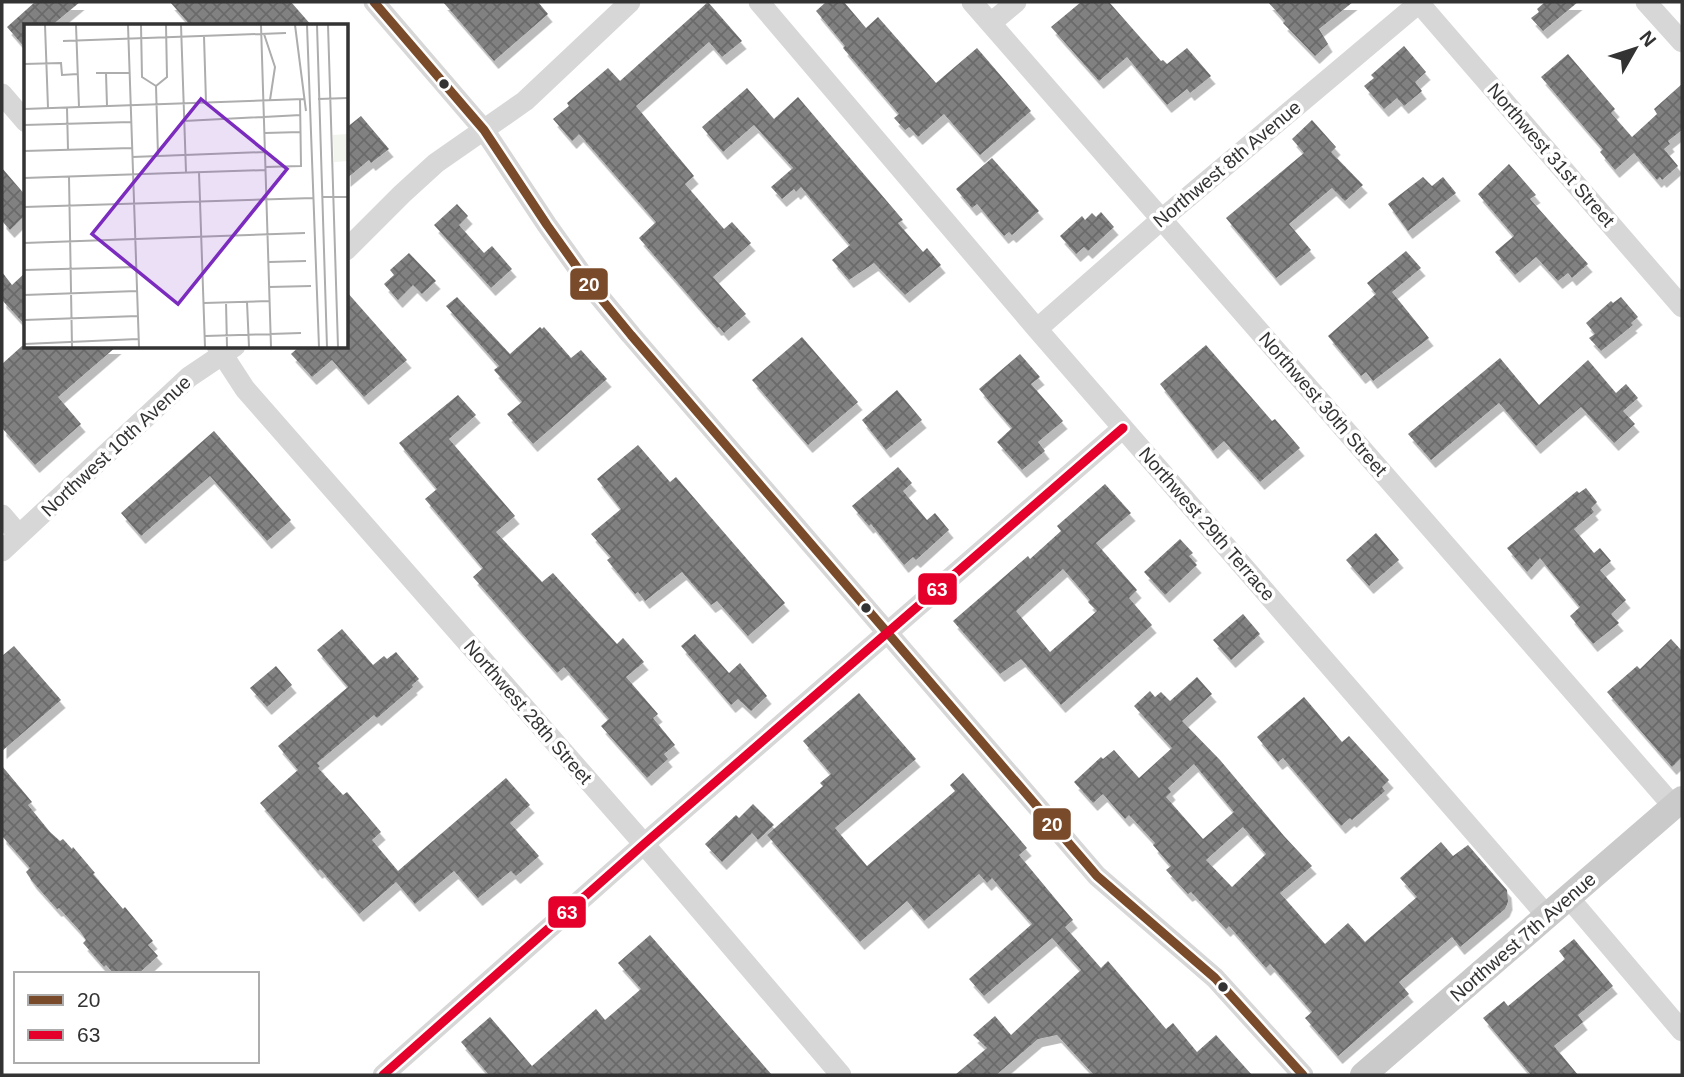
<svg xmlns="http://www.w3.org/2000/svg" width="1684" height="1077" font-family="Arial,sans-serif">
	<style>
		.building { fill: url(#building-cross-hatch); fill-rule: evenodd; filter: url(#shadow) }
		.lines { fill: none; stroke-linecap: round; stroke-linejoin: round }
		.minor { stroke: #d7d7d7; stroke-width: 21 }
		.major { stroke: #cacaca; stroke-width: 26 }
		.bus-1-casing { stroke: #fff; stroke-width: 14 }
		.bus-2-casing { stroke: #fff; stroke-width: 14 }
		.bus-1 { stroke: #7a4b2a; stroke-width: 9 }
		.bus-2 { stroke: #e4002b; stroke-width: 9 }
		.bus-dot { fill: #333; stroke: #fff; stroke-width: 2.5 }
		.labels { text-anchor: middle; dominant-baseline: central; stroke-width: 7; stroke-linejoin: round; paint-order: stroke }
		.street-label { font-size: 19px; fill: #333; stroke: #fff }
		.inset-road { fill: none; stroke: #adadad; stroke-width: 2 }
		.view { fill: #7b2cbf; fill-opacity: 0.15; stroke: #7b2cbf; stroke-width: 3.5 }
		.inset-edge { fill: none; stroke: #333; stroke-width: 3.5 }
		.line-badge { stroke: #fff; stroke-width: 2.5 }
		.badge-label { font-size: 19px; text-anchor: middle; font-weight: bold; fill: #fff }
	</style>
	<defs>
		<pattern id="building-cross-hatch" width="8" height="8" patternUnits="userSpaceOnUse" patternTransform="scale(1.75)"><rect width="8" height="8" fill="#818181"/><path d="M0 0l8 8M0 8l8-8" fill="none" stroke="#6a6a6a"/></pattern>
		<filter id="shadow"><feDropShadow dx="4.5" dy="8" stdDeviation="0" flood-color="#0004"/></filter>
	</defs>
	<rect width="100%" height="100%" fill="#fff"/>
	<path class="building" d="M35,2H80L51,26H26V49L7,27Z
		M170,2H291L312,26H191Z
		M443,2H538L548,14L494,61Z
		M708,2L742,41L722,57L709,42L636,106L694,176L685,184L724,229L732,222L751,243L713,277L746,314L724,333L719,327L717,328L639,238L656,222L579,134L572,141L553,119L569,106L567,103L608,68L620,81Z
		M826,2H844L866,28L878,17L936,83L977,48L1031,111L980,155L944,114L918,137L909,127L905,130L894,118L899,114L843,48L845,46L816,11Z
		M1081,2H1109L1161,61L1163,60L1167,64L1187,48L1211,76L1190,93L1187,89L1167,105L1127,57L1099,81L1051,27Z
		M1268,2H1353L1319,29L1328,44L1315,56L1283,23L1285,21Z
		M1545,2H1578L1543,31L1531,18L1539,12L1537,9Z
		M1404,46L1426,72L1415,82L1422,91L1404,106L1397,98L1384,109L1364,86L1374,78L1371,75Z
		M1568,54L1615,109L1611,113L1632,137L1657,114L1654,109L1682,84V130L1668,141L1670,144L1664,149L1678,166L1662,180L1660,177L1657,180L1634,153L1615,170L1600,152L1603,149L1541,77Z
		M747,88L774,119L798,97L903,220L898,223L923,252L927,248L941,265L905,295L874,263L849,280L832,260L850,245L801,187L796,192L794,189L782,199L771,187L793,168L754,125L723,152L702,127Z
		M361,116L389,149L371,163L369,160L346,179V128Z
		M1312,120L1336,147L1331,152L1363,185L1345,201L1332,188L1289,224L1311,250L1276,278L1226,218L1304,153L1292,139Z
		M992,158L1039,211L1012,235L1009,232L1004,236L977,204L972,208L956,189Z
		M1509,164L1536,195L1530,199L1588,264L1572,278L1568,273L1558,281L1536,257L1515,275L1495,252L1514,236L1478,194Z
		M2,168L26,196V214L10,230L2,221Z
		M1423,177L1432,186L1443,177L1456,193L1408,231L1388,204Z
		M457,204L468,216L459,225L484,253L492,246L512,269L491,288L434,225Z
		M1101,212L1114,227L1088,251L1084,247L1076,254L1060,236L1082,216L1085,220L1092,213L1096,217Z
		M1406,251L1421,268L1392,292L1429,338L1373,381L1366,372L1361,376L1328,336L1376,294L1367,283Z
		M409,253L436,281L422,294L413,285L398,300L384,284L394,275L390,270Z
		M2,272L12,285L26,272V326L2,300Z
		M346,291L407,360L364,397L332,360L312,377L291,354L300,346H346Z
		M457,297L510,354L540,327L542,329L544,327L571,358L581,350L607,379L533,444L507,414L522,402L494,370L499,366L446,306Z
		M1621,297L1638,317L1631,323L1633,325L1601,351L1589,338L1595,334L1586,323L1611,301L1613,303Z
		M802,337L858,402L808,445L752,380Z
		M1206,345L1272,421L1275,419L1300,448L1260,482L1224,441L1213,451L1160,384Z
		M22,346H117L58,397L81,424L35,465L2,428V364Z
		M1020,354L1040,377L1031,384L1063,421L1038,442L1045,451L1022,470L997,442L1012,428L979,389Z
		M1500,358L1539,405L1588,360L1616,393L1626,384L1638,398L1623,411L1635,424L1614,443L1581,407L1536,446L1499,403L1431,460L1408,434Z
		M897,390L922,420L886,450L862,420Z
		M458,395L476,415L449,439L515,516L496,532L542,582L553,573L617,644L623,638L644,662L626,677L658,714L653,718L675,745L664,754L668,759L647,778L601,726L609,719L564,667L557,673L473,577L483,568L425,499L437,489L399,443Z
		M214,431L291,520L267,541L210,476L141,536L121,513Z
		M638,445L670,482L676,477L785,603L748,636L717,601L711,605L682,572L645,601L638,592L635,594L607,560L611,557L591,534L621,509L597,479Z
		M898,467L912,483L903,491L927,520L935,513L949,530L916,560L913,557L904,565L871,524L869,526L852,506Z
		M1105,484L1131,513L1096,543L1137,590L1129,598L1152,625L1061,705L1021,659L1000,674L953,621L1028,556L1030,559L1061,531L1057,526ZM1063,569L1090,600L1088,602L1097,611L1050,652L1016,611Z
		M1586,488L1597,502L1591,508L1594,512L1574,529L1594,553L1600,548L1611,561L1600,570L1626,600L1611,614L1619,623L1593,644L1570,616L1580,607L1540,558L1527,572L1507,548L1577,491L1579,493Z
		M1376,533L1399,560L1369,586L1346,560Z
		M1180,539L1193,553L1189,556L1197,565L1165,595L1144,572Z
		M1243,614L1260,634L1231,660L1213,640Z
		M342,629L373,665L384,656L387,659L396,652L419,679L412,685L413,687L377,718L374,715L317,763L320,766L318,768L343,795L347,792L381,832L372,840L398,871L506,778L530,805L510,823L539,856L516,876L511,871L478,898L454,871L415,904L396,882L359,914L320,869L318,871L260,803L298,770L278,746L348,687L317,650Z
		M695,634L729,673L740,663L767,696L751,711L738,699L731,705L681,646Z
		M1671,639L1682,651V757L1672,767L1607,692L1637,666L1640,669Z
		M14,646L61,700L2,751V656Z
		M276,666L292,685L267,707L250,688Z
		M1197,677L1212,694L1182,721L1220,760L1284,836L1312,866L1280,893L1325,944L1348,923L1365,942L1417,897L1400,878L1441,842L1453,856L1468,845L1507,890L1508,902L1505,909L1460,947L1452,937L1399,982L1409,994L1338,1056L1305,1018L1312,1012L1270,964L1266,968L1229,926L1226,929L1191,892L1188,894L1166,870L1171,866L1153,845L1155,843L1129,815L1125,819L1103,794L1093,803L1074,782L1101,757L1103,759L1114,750L1139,778L1172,748L1134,706L1150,691L1155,697L1161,692L1170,701ZM1194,764L1234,812L1203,839L1166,797L1171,792L1168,788ZM1243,827L1266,854L1232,887L1206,860Z
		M859,693L916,759L835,828L867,866L955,791L950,785L963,773L1027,848L1019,855L1073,920L1065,927L1101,968L1108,961L1166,1029L1173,1023L1197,1052L1216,1035L1252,1075H1094L1057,1035L1038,1039L996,1075H955L987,1048L973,1035L995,1016L1011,1035L1081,970L1052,938L984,996L969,979L1032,924L992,878L987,883L979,874L924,921L907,901L860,942L767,835L823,786L820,783L831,774L803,741Z
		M1304,697L1342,742L1349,736L1389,780L1382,787L1385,791L1352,820L1350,818L1341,826L1283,758L1278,762L1257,737Z
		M2,766L32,802L28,805L50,832L60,841L63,839L72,849L73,847L95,873L93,874L123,909L125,907L153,941L148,945L158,956L138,974H114L106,965L104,967L83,943L86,940L80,931L59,908L57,909L32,881L26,872L30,868L2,836Z
		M753,804L774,825L758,840L752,833L722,862L705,844L736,815L739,818Z
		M650,935L772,1075H489L461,1042L490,1017L532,1066L596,1009L605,1020L641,989L618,963Z
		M1574,939L1613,986L1578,1015L1583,1022L1554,1046L1578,1075H1531L1483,1018L1504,1001L1508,1006L1565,959L1559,951Z"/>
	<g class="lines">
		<path class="minor" d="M374,2L484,130L547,225L589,284L631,335L1097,876L1215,978L1303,1075
			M759,2L1037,329L1547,916
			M972,2L1674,807
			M1646,2L1682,42
			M1419,3L1682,307
			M991,23L1016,2
			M2,94L26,122
			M346,250L402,194L436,163L525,101L630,2
			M1037,329L1162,219L1420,2
			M217,346L245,389L644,844L841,1075
			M2,515L19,535
			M2,551L189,377L235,346
			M1569,898L1682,1031
			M383,1075L644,844L1123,428"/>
		<path class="major" d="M1363,1075L1682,799"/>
		<g class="bus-1-casing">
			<path id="bus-1" d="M374,2L484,130L547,225L589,284L631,335L1097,876L1215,978L1303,1075"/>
		</g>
		<g class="bus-2-casing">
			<path id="bus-2" d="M383,1075L644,844L1123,428"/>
		</g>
		<use href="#bus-1" class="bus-1"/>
		<use href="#bus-2" class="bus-2"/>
	</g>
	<g class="bus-dot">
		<circle cx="444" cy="84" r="6"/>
		<circle cx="866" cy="608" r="6"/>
		<circle cx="1223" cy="987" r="6"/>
	</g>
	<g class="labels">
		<g class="street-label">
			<text transform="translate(1551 155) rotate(49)">Northwest 31st Street</text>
			<text transform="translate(1227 164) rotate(-40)">Northwest 8th Avenue</text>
			<text transform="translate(1323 404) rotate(49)">Northwest 30th Street</text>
			<text transform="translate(116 446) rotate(-43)">Northwest 10th Avenue</text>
			<text transform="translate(1207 524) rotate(49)">Northwest 29th Terrace</text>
			<text transform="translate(528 712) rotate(49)">Northwest 28th Street</text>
			<text transform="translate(1523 937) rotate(-41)">Northwest 7th Avenue</text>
		</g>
	</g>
	<g transform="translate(24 24)">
		<rect width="324" height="324" fill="#fff"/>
		<path d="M324,110V137L310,138L309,111Z" fill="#f1f5ed"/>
		<path class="inset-road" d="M21,1L24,84M52,1L55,83M104,1L115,323M117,1L118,53L132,62M157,1L162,148M237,1L247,323M271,1L282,87M283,1L295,323M293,1L303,323M304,1L314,323M240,10L251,43L246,76M180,12L182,78M39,17L262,9M0,40L37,39L38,51L54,50M72,49H105M82,49L83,82M132,62L134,132M132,62L143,53L142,1M294,75L324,74M43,84L44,126M0,85L280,75M160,97L277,91M0,101L107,98M241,109L277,108M0,127L108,124M108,133L241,128M241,143L277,142L276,75M175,148L181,323M45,153L48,323M0,154L242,146M298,173H324M0,183L290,174M0,219L281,209M245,238L282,237M0,246L112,243M245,263L287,262M0,271L113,267M202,278L203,323M223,278L225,323M180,279L246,277M0,296L114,292M181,312L277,309M0,320L114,315"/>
		<path class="view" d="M177,75L263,145L154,280L68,210Z"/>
		<rect width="324" height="324" class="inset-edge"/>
	</g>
	<g class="line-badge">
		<rect x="569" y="267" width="40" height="34" rx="7" fill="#7a4b2a"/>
		<rect x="917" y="572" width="41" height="34" rx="7" fill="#e4002b"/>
		<rect x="1032" y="807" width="40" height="34" rx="7" fill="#7a4b2a"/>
		<rect x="547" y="895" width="40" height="34" rx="7" fill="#e4002b"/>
	</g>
	<g class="badge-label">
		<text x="589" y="291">20</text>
		<text x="937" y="596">63</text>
		<text x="1052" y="831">20</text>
		<text x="567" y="919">63</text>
	</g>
	<rect width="1684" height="1077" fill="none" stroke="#333333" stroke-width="7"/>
	<rect x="14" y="972" width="245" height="91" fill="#ffffff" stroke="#adadad" stroke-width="2"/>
	<rect x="28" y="995" width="35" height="10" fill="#7a4b2a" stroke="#adadad" stroke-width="2"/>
	<text x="77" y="1007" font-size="21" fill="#333333">20</text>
	<rect x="28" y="1030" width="35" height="10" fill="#e4002b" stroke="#adadad" stroke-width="2"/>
	<text x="77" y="1042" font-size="21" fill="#333333">63</text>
	<g transform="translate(1635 49) rotate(51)" stroke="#ffffff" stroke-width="5" paint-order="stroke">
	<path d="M0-5L12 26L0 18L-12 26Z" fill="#333333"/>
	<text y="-10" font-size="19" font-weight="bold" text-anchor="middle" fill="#333333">N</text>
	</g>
</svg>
